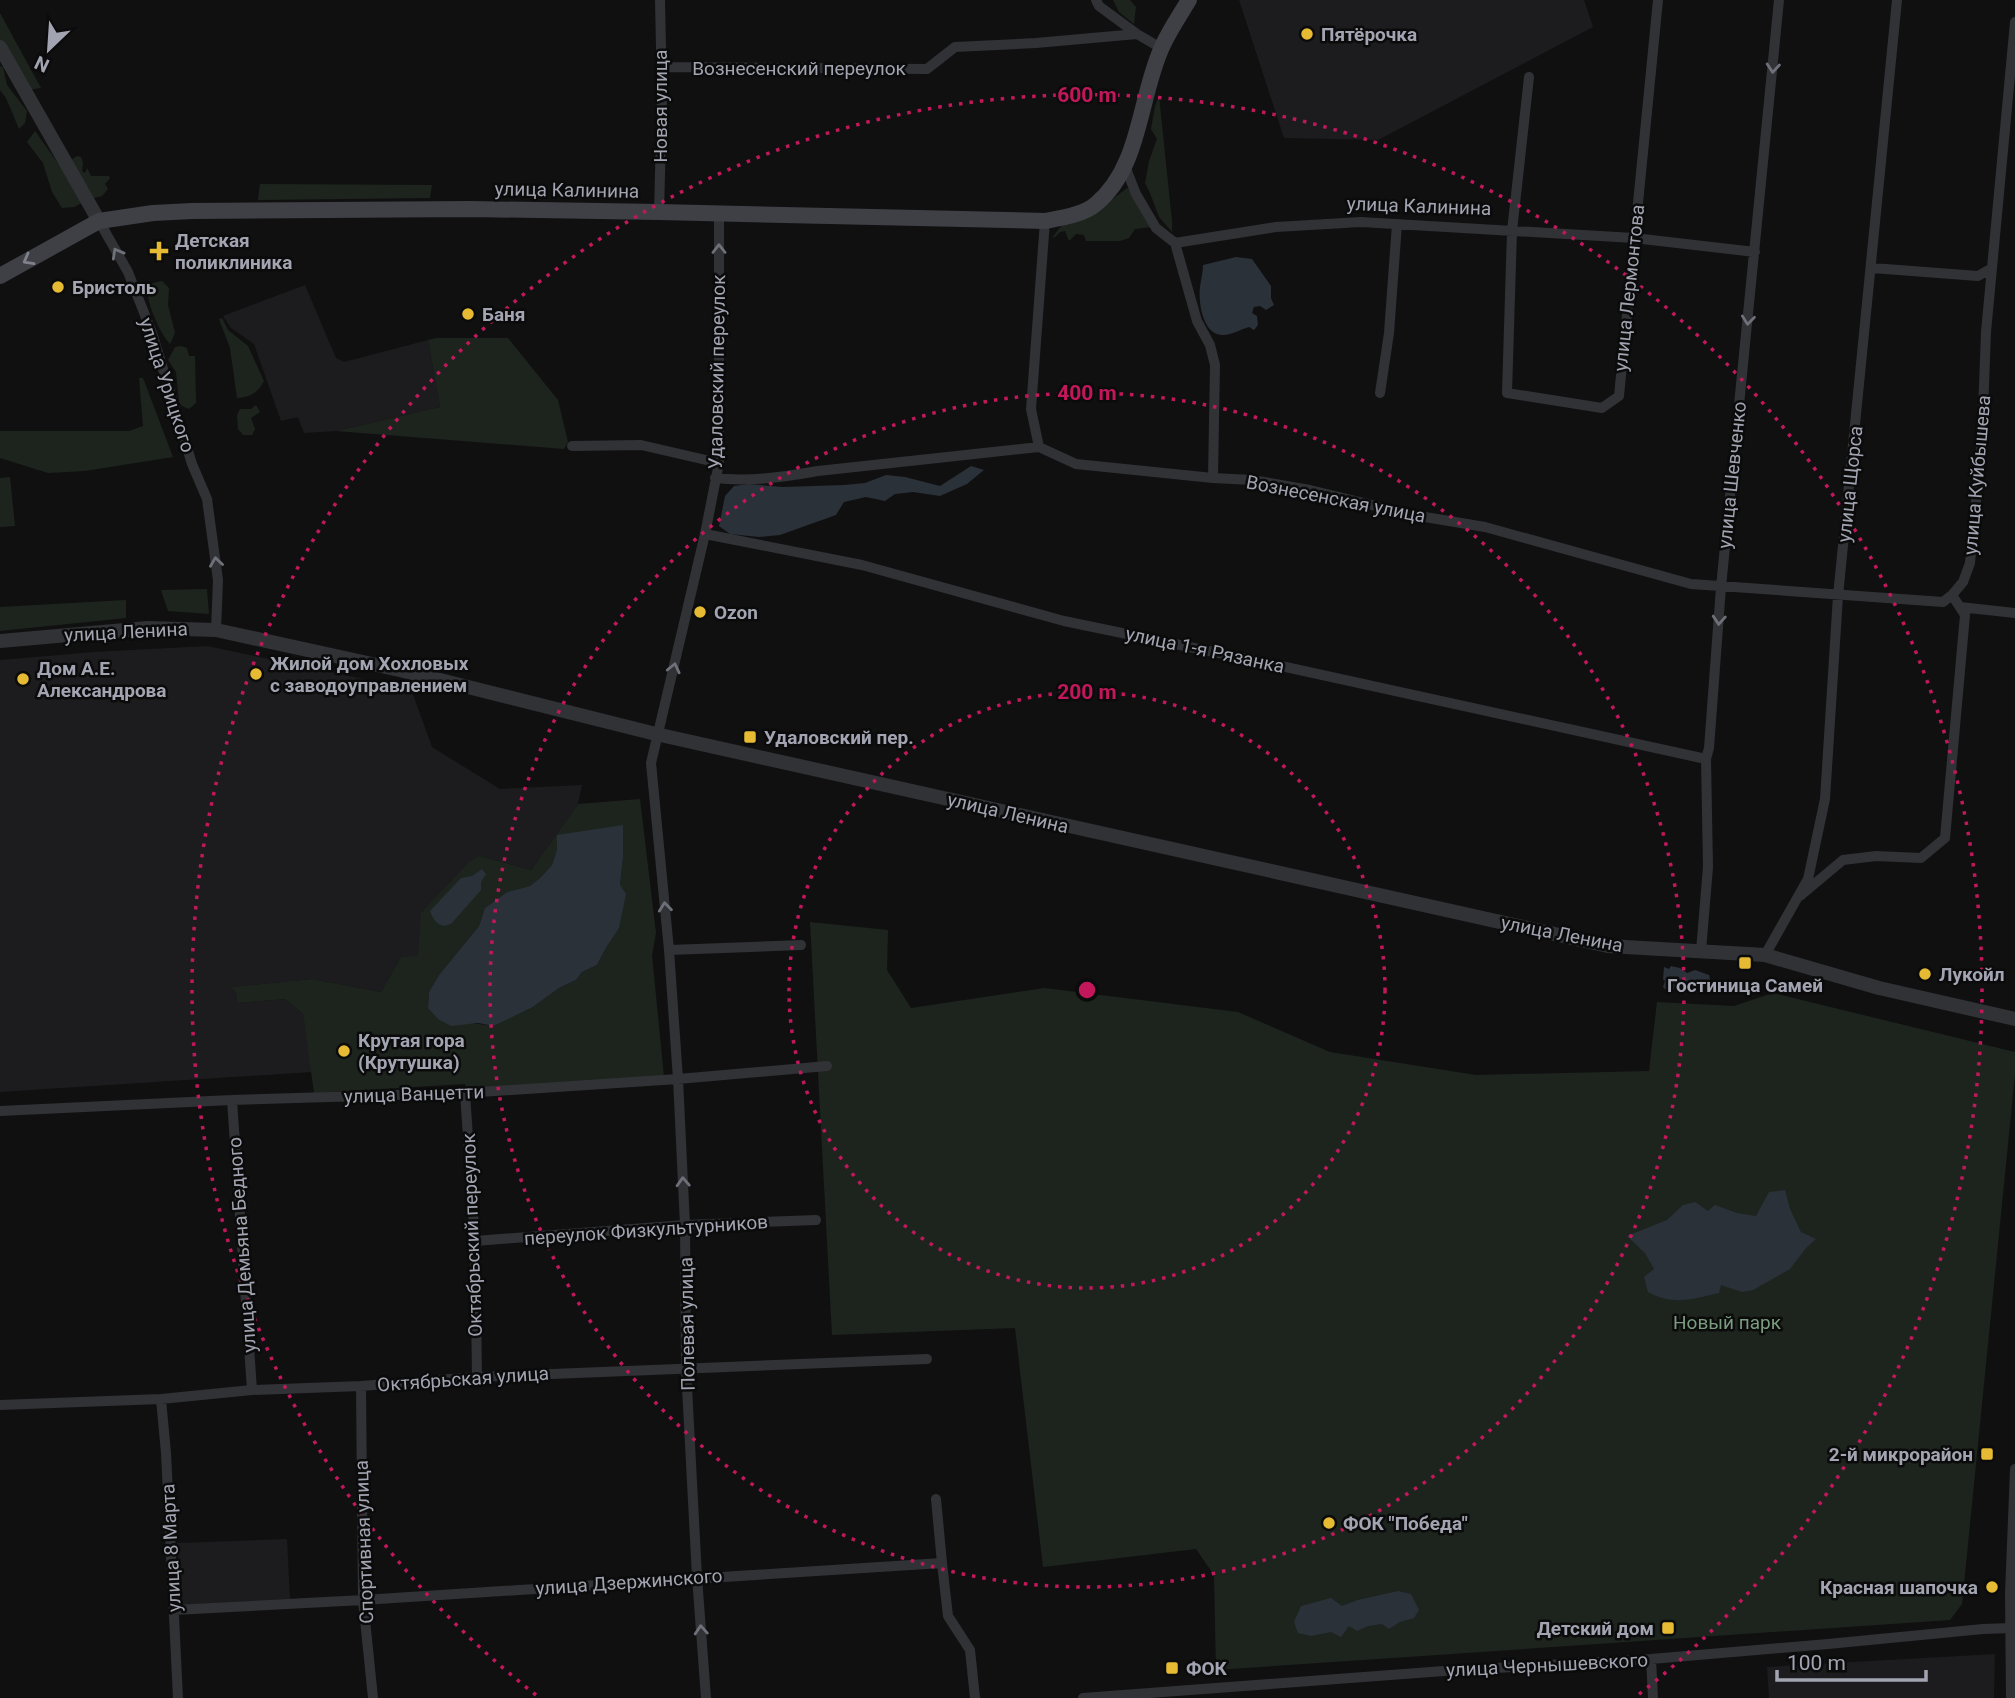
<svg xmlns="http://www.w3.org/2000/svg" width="2015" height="1698" font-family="Roboto,sans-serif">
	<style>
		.built { fill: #1c1c1e }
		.green { fill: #1d241e; fill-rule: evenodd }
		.water { fill: #2a3139 }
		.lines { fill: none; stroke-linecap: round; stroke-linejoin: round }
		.minor { stroke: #313236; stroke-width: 10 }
		.tertiary { stroke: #313236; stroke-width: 14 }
		.secondary { stroke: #3f4046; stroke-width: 16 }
		.oneway { stroke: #6f717a }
		.oneway2 { stroke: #7f828c }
		.ring { fill: none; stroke: #c2185b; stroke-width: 3.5; stroke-dasharray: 3.5 7 }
		.poi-dot { fill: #e6bb33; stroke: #0b0b0c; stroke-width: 2.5 }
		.labels { text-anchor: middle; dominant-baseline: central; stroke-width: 5; stroke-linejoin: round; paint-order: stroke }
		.poi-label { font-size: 19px; font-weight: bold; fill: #a2a5b1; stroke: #0b0b0c; text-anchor: start }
		.street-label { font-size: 19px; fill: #a2a5b1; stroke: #0b0b0c }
		.park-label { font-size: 19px; fill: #7a9c7f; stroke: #0b0b0c }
		.centre { fill: #c2185b; stroke: #0b0b0c; stroke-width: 3.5 }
		.ring-label { font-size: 21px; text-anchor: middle; font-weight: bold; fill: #c2185b; stroke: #0b0b0c; stroke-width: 5; stroke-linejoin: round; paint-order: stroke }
	</style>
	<rect width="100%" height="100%" fill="#101011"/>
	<path class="built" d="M1239,0H1584L1593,27L1378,140L1284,138Z
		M305,285L336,358L344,362L428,340L440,407L336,431L304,433L298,417L281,421L254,344L231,328L223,316Z
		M207,646L411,689L432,747L500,789L582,785L578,804L531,870L480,856L418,957H401L381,992L312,979L232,987L236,992L237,1003L285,999L303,1014L312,1072L0,1092V660L94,652Z
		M287,1539L290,1599L182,1605L177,1543Z
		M1995,1654L1994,1698H1769L1767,1667Z"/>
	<path class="green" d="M1113,0H1130L1136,7L1134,24L1119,12Z
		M0,13L41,88L27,90L0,43Z
		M0,66L3,67L7,85L27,111L25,123L19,129L6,98L0,90Z
		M1159,96L1172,221V232L1159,217L1150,193L1145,183L1149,161L1157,139L1151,129L1155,106Z
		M35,131L85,201L74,207L62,208L52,192L43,163L27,142Z
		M77,156L81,157L83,163L82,171L85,173L87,168L91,176H109L110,178L105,184L108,189L102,196L91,199L71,160Z
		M260,184L432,185L430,198L258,200Z
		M1127,188L1131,191L1152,227L1135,229L1129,238L1120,241H1086L1084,235L1076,234L1069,241L1065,231L1060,232L1055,237L1052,238L1061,226L1100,209Z
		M162,281L169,288L168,305L175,333L170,344C159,332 148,305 147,289L153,283Z
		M222,318L228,330L248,346L264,381C258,393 249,397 237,398L230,348L219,319Z
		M436,338H508L558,400L568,442L564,449L336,431L440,407L428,340Z
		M181,346L187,348L189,356H195L196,403L189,409L182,406L179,402L176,372L168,360L175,347Z
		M139,378H143L173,457L85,471L48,473L0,458V431H129L143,426Z
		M256,405L260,412L251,418L255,429L252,435H243L238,429L237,415L240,409H251Z
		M10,477L15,526L0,527V478Z
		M207,589L209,614L168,611L161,590Z
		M126,600V618L0,631V607Z
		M640,799L656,933L652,955L664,1077L466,1089L465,1084L314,1093L303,1014L285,999L237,1003L236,992L231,987L312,979L381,992L401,957L418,956L421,913L469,862L480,856L531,870L578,804ZM557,849L623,858L620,885L607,946L597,965L582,972L576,980L559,988L533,1007L494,1026L438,1019L428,1007L429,992L439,975L479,926L485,908L507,892L530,886L540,878L552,865Z
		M810,922L888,930L887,970L911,1008L1044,988L1238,1012L1330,1052L1476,1075L1649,1071L1657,1002L1734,1006L1773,993L2015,1052V1074L1962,1604L1950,1620L1216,1670L1214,1575L1196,1549L1043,1567L1015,1328L832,1335Z"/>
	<path class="water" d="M1236,257L1252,259L1271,286V298L1274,305L1266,310L1260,306L1254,307L1252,313L1257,316L1258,325L1254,330L1249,327C1241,329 1230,336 1222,335C1203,335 1198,302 1200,287C1201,279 1203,273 1203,265Z
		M971,466L984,470L967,484L940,496L913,492L895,494L885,501L866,497L844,502L836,515L780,535L759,537L730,534L719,526L725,496L734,486L749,484L783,487L844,485L865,483L886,475L905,477L940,486Z
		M623,825V858L620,885L626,894L619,928L607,946L597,965L582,972L576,980L559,988L533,1007L494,1026L478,1023L451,1026L438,1019L428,1008L429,992L439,975L479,926L485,908L507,892L530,886L540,878L552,865L557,849V835Z
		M482,869L486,874L481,882V890L452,923C441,930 434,922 430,911L461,878L472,876Z
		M1671,966L1680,968L1687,973L1695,970L1709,975L1711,983L1708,992L1703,994L1687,991V988L1672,989L1671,991L1666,990L1663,987L1665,981L1663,979L1664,967L1669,969Z
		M1785,1190L1790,1209L1801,1232L1816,1239L1806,1248L1790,1269L1753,1290L1742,1292L1721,1285L1719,1293C1693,1299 1673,1306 1648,1292L1644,1277L1654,1269L1645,1253L1627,1236L1667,1220L1683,1205L1695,1202L1708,1211L1715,1205L1737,1213L1756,1216L1769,1192Z
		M1398,1591L1411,1594L1419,1610L1414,1618L1400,1622L1389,1629L1382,1624L1368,1626L1357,1631L1349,1626L1341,1637L1331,1632L1311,1636L1298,1633L1294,1622L1301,1606L1331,1598L1342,1606L1358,1600Z"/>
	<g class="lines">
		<path class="minor" d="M1096,0L1099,6L1137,34L1161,48
			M661,67L927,69L955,47L1036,43L1137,34
			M1529,77L1512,231L1507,393L1602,408L1619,396L1658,0
			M1125,166L1136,194L1156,228L1175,243L1276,227L1361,222L1634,238L1755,252
			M659,212L662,96L660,0
			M99,221L128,272L152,333L192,464L207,499L218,580L216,630
			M1175,243L1197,321L1210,345L1215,365L1213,478
			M1872,268L1978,276L1992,268
			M1380,393L1389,333L1397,224
			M572,446L641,445L719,463
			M1039,447L1031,409L1045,221
			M715,478C749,482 784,477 818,471L1039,447L1076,464L1213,478L1252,480L1310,490L1413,515L1485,527L1691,584L1943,602L1952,595
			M705,534L862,565L1064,621L1272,664L1706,759
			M1960,607L2015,613
			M1800,896L1843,860L1876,856L1921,858L1945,838L1965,615L1952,595L1963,582L1970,563L1982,440L1986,332L2015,22
			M669,950L801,945
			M1701,951L1708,867L1706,759L1709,748L1721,587L1779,0
			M1765,955L1808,879L1825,799L1838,596L1897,0
			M465,1093L475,1241L477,1377
			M232,1100L252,1390
			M0,1111L232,1100L465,1093L678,1079L827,1066
			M475,1241L685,1225L816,1220
			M361,1386L363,1600L373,1698
			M161,1399L166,1453L178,1698
			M0,1405L161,1399L252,1390L361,1386L477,1377L927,1359
			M936,1499L942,1563
			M174,1610L363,1600L942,1563L948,1616L970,1650L975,1698
			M1651,1659L1653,1698
			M706,1698L697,1577L686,1368L685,1225L678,1079L669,950L651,763L705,534L719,463V214
			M1083,1698L1444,1671L1651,1659L1828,1644L1983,1629L2011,1628
			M2011,1698L2010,1594L2015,1469"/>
		<path class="tertiary" d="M0,47L99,221
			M0,641L148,628L216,630L404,671L656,734L1608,946L1765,955L1879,988L2015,1019"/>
		<path class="secondary" d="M0,276L99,221L153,213L192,211L470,209L659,212L1045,221C1061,218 1083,215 1096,204C1141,167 1139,97 1162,47C1169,31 1180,15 1189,0"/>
	</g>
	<defs><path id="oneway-chevron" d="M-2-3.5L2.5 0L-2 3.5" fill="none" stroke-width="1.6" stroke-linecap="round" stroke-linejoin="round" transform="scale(1.75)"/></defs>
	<g class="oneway">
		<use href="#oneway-chevron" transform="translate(1773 68) rotate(95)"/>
		<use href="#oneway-chevron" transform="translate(719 249) rotate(-90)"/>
		<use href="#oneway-chevron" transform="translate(117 253) rotate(-119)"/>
		<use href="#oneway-chevron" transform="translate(1748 320) rotate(96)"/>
		<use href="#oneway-chevron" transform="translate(216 562) rotate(-98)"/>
		<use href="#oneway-chevron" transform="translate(1719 620) rotate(94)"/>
		<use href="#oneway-chevron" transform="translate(674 668) rotate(-77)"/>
		<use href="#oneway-chevron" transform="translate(665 907) rotate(-96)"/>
		<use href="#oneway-chevron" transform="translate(683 1182) rotate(-93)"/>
		<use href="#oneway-chevron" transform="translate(701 1630) rotate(-94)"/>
	</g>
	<use class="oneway2" href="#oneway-chevron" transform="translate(28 260) rotate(151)"/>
	<g class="ring">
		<circle cx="1087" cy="990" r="298"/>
		<circle cx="1087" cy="990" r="597"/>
		<path d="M536 1695A895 895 0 1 1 1638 1695"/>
	</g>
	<g class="poi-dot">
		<circle cx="1307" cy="34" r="7"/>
		<path d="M155.5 240.5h7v7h7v7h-7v7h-7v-7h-7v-7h7z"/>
		<circle cx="58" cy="287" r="7"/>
		<circle cx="468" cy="314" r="7"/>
		<circle cx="700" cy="612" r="7"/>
		<circle cx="256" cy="674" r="7"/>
		<circle cx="23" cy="679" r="7"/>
		<rect x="743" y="730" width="14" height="14" rx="3.5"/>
		<rect x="1738" y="956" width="14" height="14" rx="3.5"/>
		<circle cx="1925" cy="974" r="7"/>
		<circle cx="344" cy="1051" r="7"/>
		<rect x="1980" y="1447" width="14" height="14" rx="3.5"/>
		<circle cx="1329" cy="1523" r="7"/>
		<circle cx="1992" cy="1587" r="7"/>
		<rect x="1661" y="1621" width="14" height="14" rx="3.5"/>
		<rect x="1165" y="1661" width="14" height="14" rx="3.5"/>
	</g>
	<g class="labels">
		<g class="poi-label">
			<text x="1321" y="34">Пятёрочка</text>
			<text x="175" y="240">Детская<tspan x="175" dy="22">поликлиника</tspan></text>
			<text x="72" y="287">Бристоль</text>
			<text x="482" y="314">Баня</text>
			<text x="714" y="612">Ozon</text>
			<text x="270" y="663">Жилой дом Хохловых<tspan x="270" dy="22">с заводоуправлением</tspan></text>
			<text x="37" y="668">Дом А.Е.<tspan x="37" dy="22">Александрова</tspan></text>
			<text x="764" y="737">Удаловский пер.</text>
			<text x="1939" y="974">Лукойл</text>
			<text x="1745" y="985" text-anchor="middle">Гостиница Самей</text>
			<text x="358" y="1040">Крутая гора<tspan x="358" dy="22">(Крутушка)</tspan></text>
			<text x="1973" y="1454" text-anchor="end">2-й микрорайон</text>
			<text x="1343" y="1523">ФОК "Победа"</text>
			<text x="1978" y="1587" text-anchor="end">Красная шапочка</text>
			<text x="1654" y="1628" text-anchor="end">Детский дом</text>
			<text x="1186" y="1668">ФОК</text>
		</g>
		<g class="street-label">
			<text x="799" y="68">Вознесенский переулок</text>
			<text transform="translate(660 106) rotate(-90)">Новая улица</text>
			<text transform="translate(567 190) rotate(1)">улица Калинина</text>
			<text transform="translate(1419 206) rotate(2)">улица Калинина</text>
			<text transform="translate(1629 288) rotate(-84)">улица Лермонтова</text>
			<text transform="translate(717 372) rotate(-89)">Удаловский переулок</text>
			<text transform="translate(167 385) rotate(72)">улица Урицкого</text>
			<text transform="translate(1732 475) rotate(-84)">улица Шевченко</text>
			<text transform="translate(1977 475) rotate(-85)">улица Куйбышева</text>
			<text transform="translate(1850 484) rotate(-84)">улица Щорса</text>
			<text transform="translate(1336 499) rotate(11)">Вознесенская улица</text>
			<text transform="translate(126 632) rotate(-3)">улица Ленина</text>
			<text transform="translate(1205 650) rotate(12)">улица 1-я Рязанка</text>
			<text transform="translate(1008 813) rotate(13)">улица Ленина</text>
			<text transform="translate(1562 934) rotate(11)">улица Ленина</text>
			<text transform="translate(414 1094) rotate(-2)">улица Ванцетти</text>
			<text transform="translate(646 1230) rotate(-4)">переулок Физкультурников</text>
			<text transform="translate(472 1235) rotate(-92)">Октябрьский переулок</text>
			<text transform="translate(242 1245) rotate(-94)">улица Демьяна Бедного</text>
			<text transform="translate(687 1324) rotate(-91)">Полевая улица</text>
			<text transform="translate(463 1379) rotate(-4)">Октябрьская улица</text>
			<text transform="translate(364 1542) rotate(-92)">Спортивная улица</text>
			<text transform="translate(171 1548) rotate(-93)">улица 8 Марта</text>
			<text transform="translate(629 1582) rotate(-4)">улица Дзержинского</text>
			<text transform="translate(1547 1665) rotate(-3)">улица Чернышевского</text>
		</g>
		<g class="park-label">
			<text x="1727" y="1322">Новый парк</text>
		</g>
	</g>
	<circle cx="1087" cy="990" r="10" class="centre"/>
	<g class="ring-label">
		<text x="1087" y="102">600 m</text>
		<text x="1087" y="400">400 m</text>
		<text x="1087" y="699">200 m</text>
	</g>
	<g transform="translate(49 49) rotate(205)" stroke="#0b0b0c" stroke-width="5" paint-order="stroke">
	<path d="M0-5L12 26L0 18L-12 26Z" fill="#a2a5b1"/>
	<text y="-10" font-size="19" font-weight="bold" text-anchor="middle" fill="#a2a5b1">N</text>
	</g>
	<path d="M1777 1670v10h149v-10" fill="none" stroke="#a2a5b1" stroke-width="3.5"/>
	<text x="1787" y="1670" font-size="21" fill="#a2a5b1" stroke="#0b0b0c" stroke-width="5" paint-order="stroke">100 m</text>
</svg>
